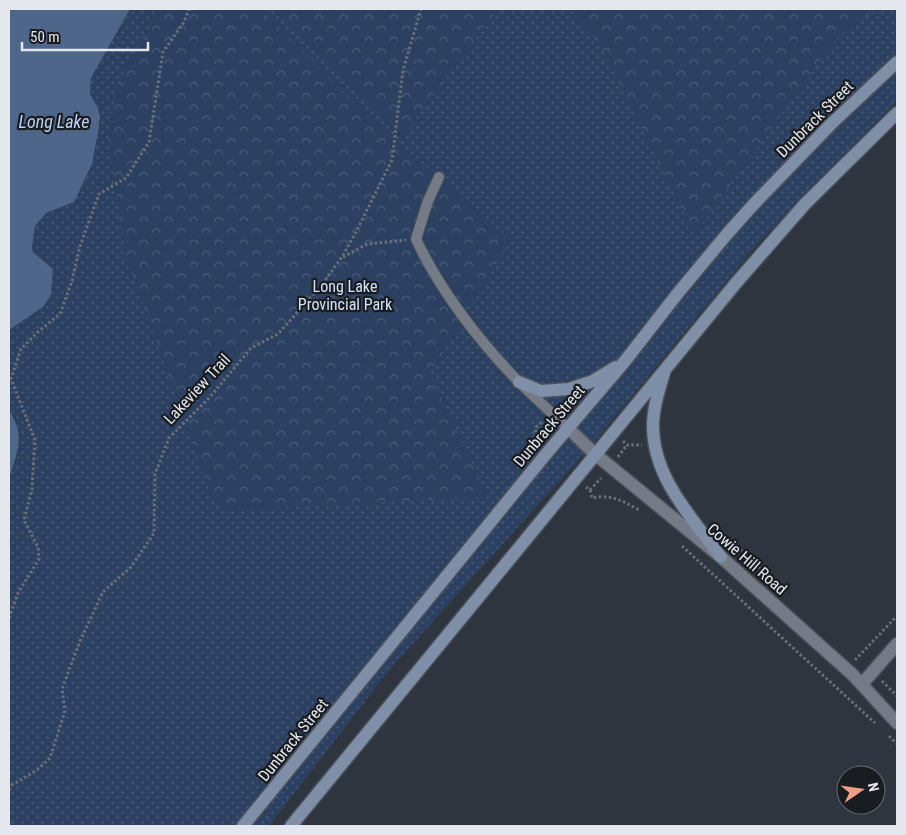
<svg xmlns="http://www.w3.org/2000/svg" width="906" height="835" font-family="'Roboto Condensed',sans-serif">
	<style>
		.grass { fill: url(#grass-dots) }
		.forest { fill: url(#forest-crowns) }
		.water { fill: #4e6689 }
		.lines { fill: none; stroke-linecap: round; stroke-linejoin: round }
		.service-casing { stroke: #4c5159; stroke-width: 12 }
		.minor-casing { stroke: #4c5159; stroke-width: 15 }
		.tertiary-casing { stroke: #4c5159; stroke-width: 15 }
		.secondary-casing { stroke: #4c5159; stroke-width: 15 }
		.path { stroke: #6a6f77; stroke-width: 3; stroke-dasharray: 2.5 2.5; stroke-linecap: butt }
		.service { stroke: #747b86; stroke-width: 10 }
		.minor { stroke: #747b86; stroke-width: 12 }
		.tertiary { stroke: #747b86; stroke-width: 12 }
		.secondary { stroke: #7f8fa7; stroke-width: 12 }
		.labels { text-anchor: middle; dominant-baseline: central; stroke-width: 4.5; stroke-linejoin: round; paint-order: stroke }
		.street-label { font-size: 16px; fill: #e4e8ee; stroke: #191c20 }
		.park-label { font-size: 16px; fill: #d2e2fa; stroke: #191c20 }
		.water-label { font-size: 18px; font-style: italic; fill: #bad2f5; stroke: #191c20 }
	</style>
	<defs>
		<pattern id="grass-dots" width="8" height="8" patternUnits="userSpaceOnUse" patternTransform="scale(1.25)"><rect width="8" height="8" fill="#2c4161"/><path d="M2 2h.1M6 6h.1" fill="none" stroke="#4a5c78" stroke-width="1.8" stroke-linecap="round"/></pattern>
		<pattern id="forest-crowns" width="20" height="18" patternUnits="userSpaceOnUse" patternTransform="scale(1.25)"><rect width="20" height="18" fill="#2c4161"/><path d="M2 6a3 3 0 1 1 6 0M12 15a3 3 0 1 1 6 0" fill="none" stroke="#4a5c78"/></pattern>
	</defs>
	<rect width="100%" height="100%" fill="#2f353e"/>
	<path class="grass" d="M130,9H897V101L752,250L586,452L390,669L269,826H9V547L11,540L9,530V478L17,458L18,432L16,419L9,411V330L43,307L51,295L53,269L33,252L32,247L35,226L46,213L74,202L97,106L90,95L91,78Z"/>
	<path class="forest" d="M160,9H261L351,101L511,240L430,374L488,497L226,510L209,490L126,256L108,140L118,81Z
		M275,9H498L403,135Z
		M570,9H878L839,35L694,234L600,45Z"/>
	<path class="water" d="M9,9H130L91,78L90,94L97,106L100,116L98,132L92,164L74,202L46,213L35,226L32,247L33,252L53,269L51,295L43,307L9,330Z
		M9,411C26,432 17,455 9,478Z"/>
	<g class="lines">
		<g class="service-casing">
			<path id="service" d="M439,177L428,201L416,239C439,289 479,341 518,381C534,397 551,412 568,428"/>
		</g>
		<g class="minor-casing">
			<path id="minor" d="M862,684L897,644"/>
		</g>
		<g class="tertiary-casing">
			<path id="tertiary" d="M568,428L595,454L721,557L853,675L897,723"/>
		</g>
		<g class="secondary-casing">
			<path id="secondary" d="M664,373C659,390 653,408 653,426C653,478 692,518 721,557
				M519,382L541,391L569,389L593,381L616,367
				M243,826L546,454L625,361L678,293L727,234L753,205L831,124L897,62
				M291,826L736,283L805,204L897,113"/>
		</g>
		<path class="path" d="M343,257L367,244L406,240
			M623,441L627,445H642
			M537,446L534,443L536,427L543,421
			M618,457L627,445
			M586,487L590,490L592,498C611,494 623,501 639,510
			M590,490L601,478
			M722,532L777,585
			M682,546L875,723
			M9,618L18,593L39,559L38,547L24,520L32,489L35,440L11,379L21,349L39,331L60,314L72,281L80,246L99,194L126,178L149,142L163,52L184,22L189,9
			M855,660L897,616
			M882,681L897,696
			M889,736L897,744
			M9,790L12,785L37,770L50,758L65,711L62,689L80,641L103,592L131,567L154,533L155,474L169,438L209,398L251,348L278,334L320,287L342,257L356,232L392,160L403,70L421,9"/>
		<use href="#service" class="service"/>
		<use href="#minor" class="minor"/>
		<use href="#tertiary" class="tertiary"/>
		<use href="#secondary" class="secondary"/>
	</g>
	<g class="labels">
		<g class="street-label">
			<text transform="translate(815 119) rotate(-45)">Dunbrack Street</text>
			<text transform="translate(197 389) rotate(-47)">Lakeview Trail</text>
			<text transform="translate(549 426) rotate(-50)">Dunbrack Street</text>
			<text transform="translate(747 559) rotate(41)">Cowie Hill Road</text>
			<text transform="translate(293 740) rotate(-51)">Dunbrack Street</text>
		</g>
		<g class="park-label">
			<text x="345" y="286">Long Lake<tspan x="345" dy="18">Provincial Park</tspan></text>
		</g>
		<g class="water-label">
			<text x="54" y="121">Long Lake</text>
		</g>
	</g>
	<rect width="906" height="835" fill="none" stroke="#e4e8ee" stroke-width="20"/>
	<g transform="translate(861 790) rotate(77)"><circle r="24" fill="#191c20" stroke="#6a6e72"/>
	<path d="M0-4L9 19L0 12L-9 19Z" fill="#f49e87"/>
	<text y="-8" font-size="14" font-weight="bold" text-anchor="middle" fill="#e4e8ee">N</text>
	</g>
	<path d="M22 42v8h126v-8" fill="none" stroke="#e4e8ee" stroke-width="2.5"/>
	<text x="30" y="42" font-size="15" fill="#e4e8ee" stroke="#191c20" stroke-width="4" paint-order="stroke">50 m</text>
</svg>
